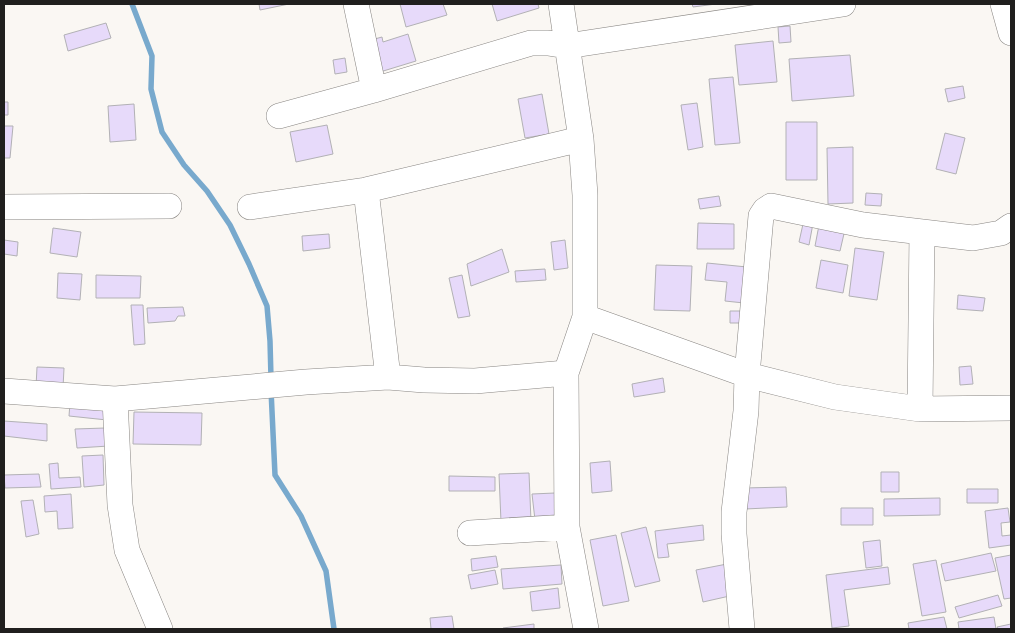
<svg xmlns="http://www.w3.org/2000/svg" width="1015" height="633" font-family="'Source Serif 4',serif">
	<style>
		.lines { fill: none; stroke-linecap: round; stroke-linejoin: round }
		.stream { stroke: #78a9cd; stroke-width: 5.5 }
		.building { fill: #e7dafa; stroke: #b2b1b5 }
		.minor-casing { stroke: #898683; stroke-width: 26 }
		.minor { stroke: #fff; stroke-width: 25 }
	</style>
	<rect width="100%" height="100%" fill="#faf7f3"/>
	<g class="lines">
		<path class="stream" d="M132,4L152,56L151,89L162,132L184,165L207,191L230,225L249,264L267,306L270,341L271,378
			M271,390L275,475L301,516L326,571L334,629"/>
	</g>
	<path class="building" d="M259,4H289L260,10Z
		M400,4H443L447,15L406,27Z
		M492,4H538L539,8L497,21Z
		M692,4H716L693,7Z
		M106,23L111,38L68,51L64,35Z
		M790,26L791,42L779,43L778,27Z
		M408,34L416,61L380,72L371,40L382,37L383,42Z
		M773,41L777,82L739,85L735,45Z
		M850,55L854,96L792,101L789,59Z
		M345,58L347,72L335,74L333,60Z
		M733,77L740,143L715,145L709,79Z
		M963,86L965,98L948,102L945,89Z
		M542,94L549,134L525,138L518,99Z
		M4,102H8V115H4Z
		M697,103L703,147L688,150L681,105Z
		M134,104L136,140L110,142L108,106Z
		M786,122H817V180H786Z
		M327,125L333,154L296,162L290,132Z
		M4,126H13L10,158H4Z
		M945,133L965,138L956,174L936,169Z
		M853,147V203L828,204L827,148Z
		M866,193L882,194L881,206L865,205Z
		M719,196L721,206L700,209L698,199Z
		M805,215L814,218L809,245L799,242Z
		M820,220L846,225L840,251L815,246Z
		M698,223L734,224V249H697Z
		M53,228L81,232L77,257L50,253Z
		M329,234L330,248L303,251L302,236Z
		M4,240L18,242L17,256L4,254Z
		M565,240L568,268L554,270L551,242Z
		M855,248L884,252L877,300L849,296Z
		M502,249L509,272L471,286L467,264Z
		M821,260L848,265L843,293L816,288Z
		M707,263L747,267L744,303L725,301L727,282L705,280Z
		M656,265L692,266L690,311L654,310Z
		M545,269L546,280L516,282L515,271Z
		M58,273L82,274L80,300L57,298Z
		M96,275L141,276L140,298H96Z
		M462,275L470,316L458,318L449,278Z
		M958,295L985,298L983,311L957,309Z
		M131,305H143L145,344L134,345Z
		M183,307L185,316H178L175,321L148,323L147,308Z
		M730,311H746V323H730Z
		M971,366L973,384L960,385L959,367Z
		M37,367L64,368L63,388L36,387Z
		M663,378L665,392L634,397L632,384Z
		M70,403L107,407V420L69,416Z
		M134,412L202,413L201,445L133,444Z
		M4,421L47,424V441L4,436Z
		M105,428L109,446L77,448L75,429Z
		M103,455L104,485L84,487L82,456Z
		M610,461L612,491L592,493L590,463Z
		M58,463L59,478L80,477L81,487L51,489L49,464Z
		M881,472H899V492H881Z
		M529,473L531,521L501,522L499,474Z
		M39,474L41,487L5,488L4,475Z
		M449,476L495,477V491H449Z
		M786,487L787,507L745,509L744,488Z
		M967,489H998V503H967Z
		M555,493L560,516L535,520L532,494Z
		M71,494L73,528L58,529L57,511L45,512L44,496Z
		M940,498V515L884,516V499Z
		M33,500L39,534L26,537L21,501Z
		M841,508H873V525H841Z
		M1008,508L1010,522L1001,523L1002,536L1011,535V545L989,548L985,511Z
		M703,525L704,540L667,544L669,557L658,558L655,531Z
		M646,527L660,581L635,587L621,533Z
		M616,535L629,601L603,606L590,540Z
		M880,540L882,566L866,568L863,542Z
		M991,553L996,571L945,581L941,564Z
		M1011,555V598L1004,599L995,558Z
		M496,556L498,567L472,571L471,559Z
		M936,560L946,612L922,616L913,564Z
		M727,564L734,595L703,602L696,570Z
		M561,565L562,584L503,589L501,569Z
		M888,567L890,584L844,590L849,626L832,628L826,575Z
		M495,570L498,584L471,589L468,575Z
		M558,588L560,608L532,611L530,592Z
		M998,595L1002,606L959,618L955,607Z
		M452,616L454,629H431L430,618Z
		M944,617L947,629H909L908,623Z
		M994,617L996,629H959L958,622Z
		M534,624V629H503V628Z
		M1011,624V629H998L997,627Z"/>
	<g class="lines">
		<g class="minor-casing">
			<path id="minor" d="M356,4L374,90
				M561,4L581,139L585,195V317L566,373L567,527L586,629
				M1003,4L1011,33
				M279,116L374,90L531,43H548L567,46L843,4
				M366,190L388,377
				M4,207L169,206
				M250,207L366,190L581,139
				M585,317L747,375L835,397L920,409L1011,408
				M4,391L115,399L306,382L388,377L424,380L475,381L566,373
				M115,399L120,505L127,550L160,629
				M920,409L922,232
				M470,533L567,527
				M742,629L734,534V512L746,411L747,375L761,216L765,210L771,206L863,225L973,238L1001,233L1011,226"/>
		</g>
		<use href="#minor" class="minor"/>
	</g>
	<rect width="1015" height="633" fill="none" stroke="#201f1e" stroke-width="10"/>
</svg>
